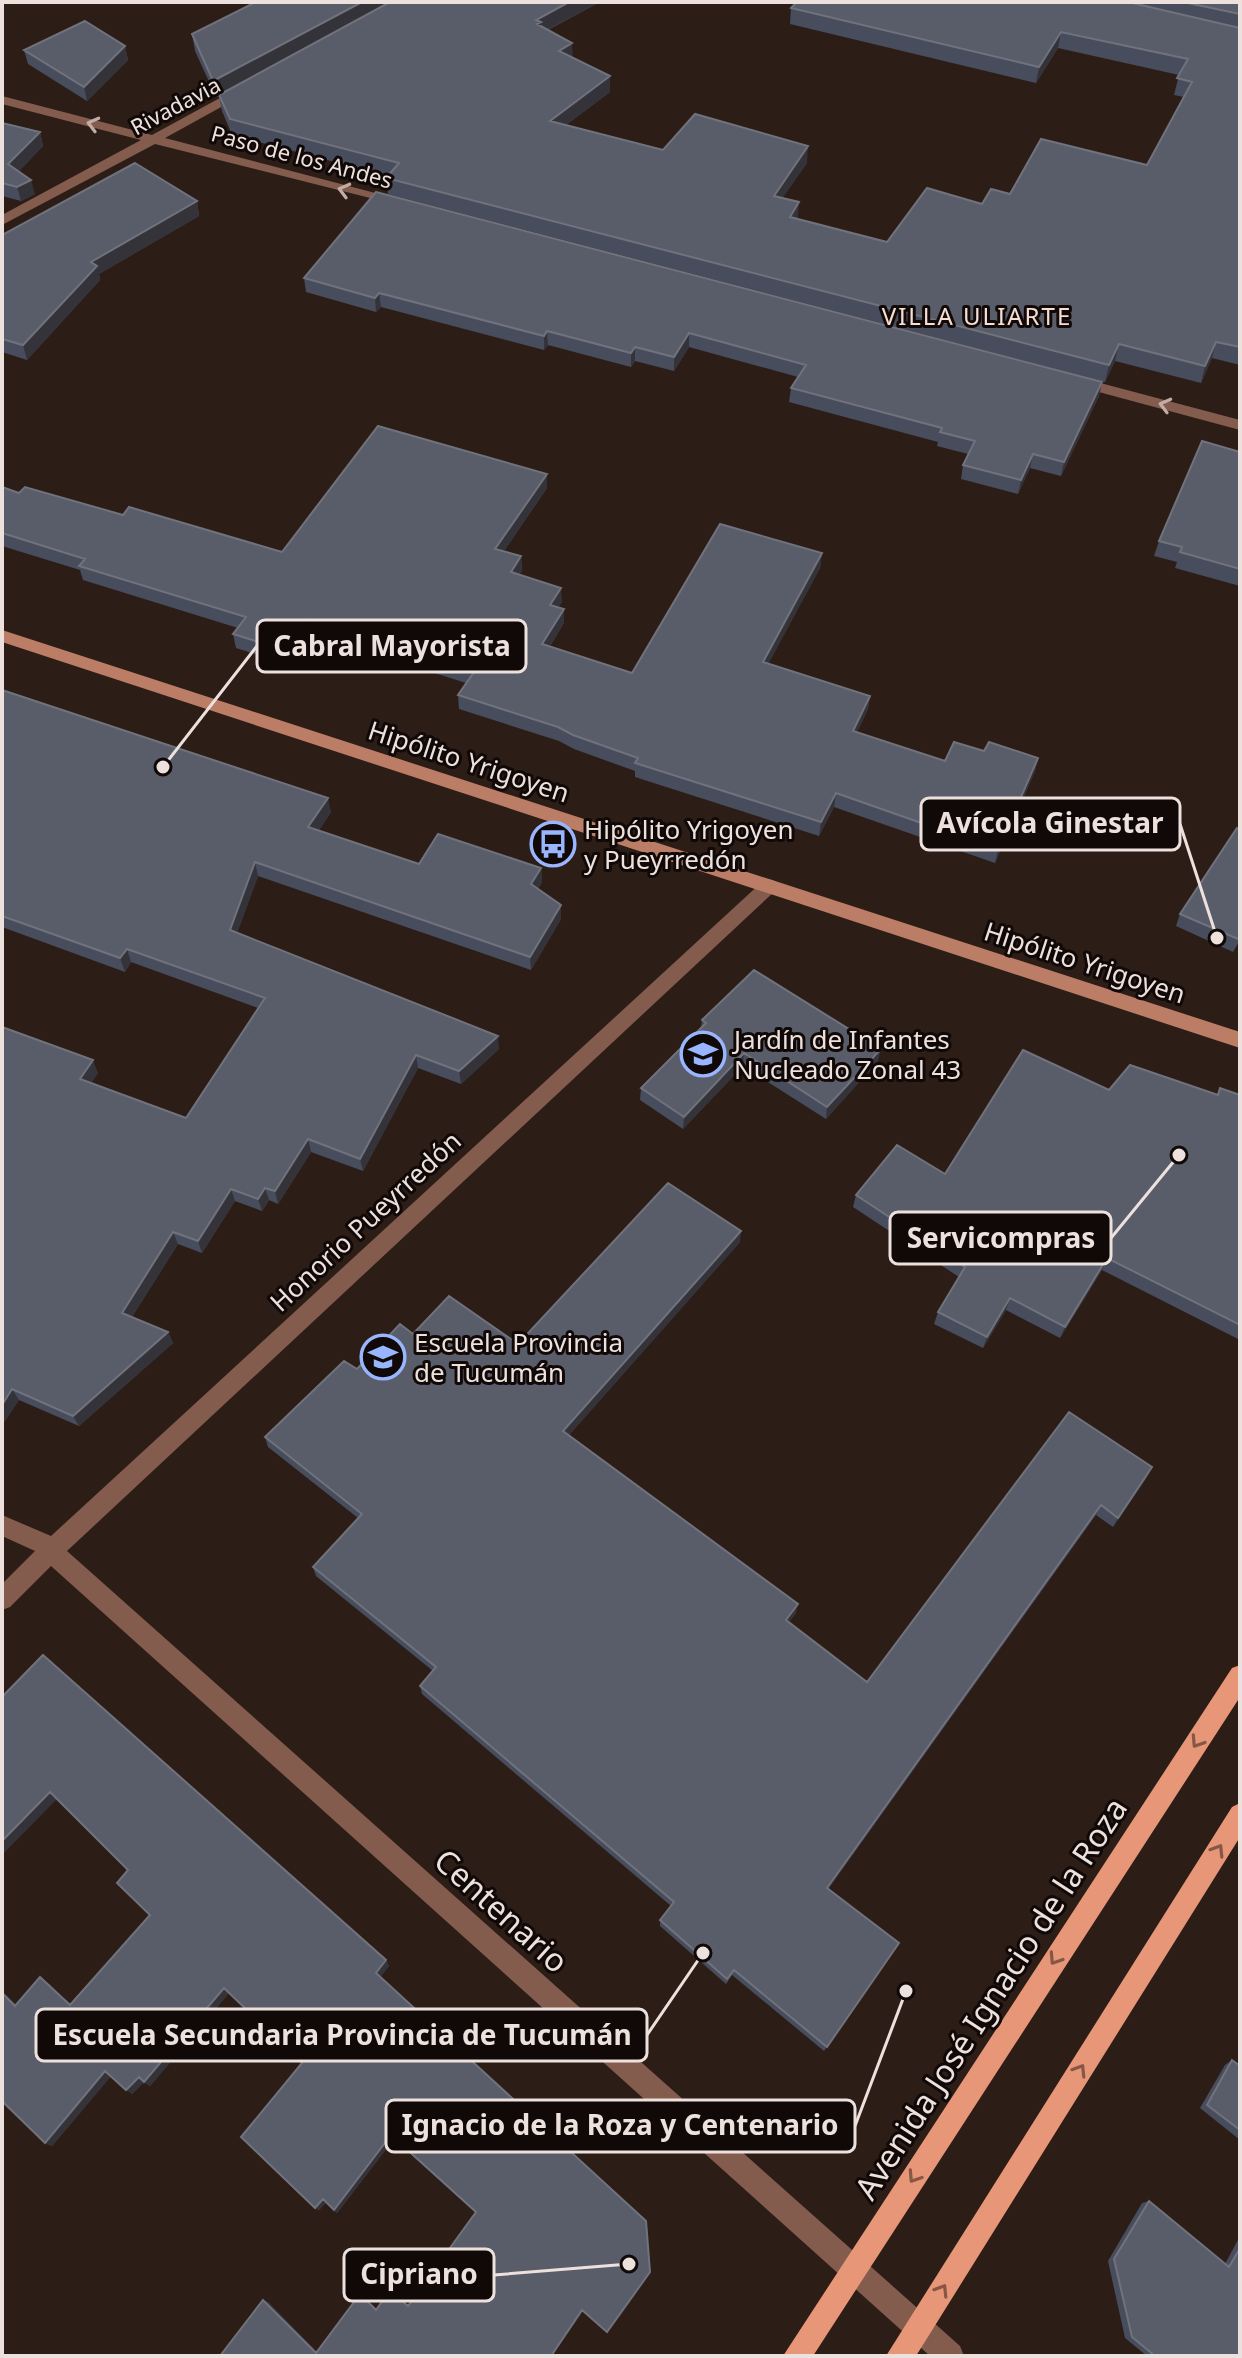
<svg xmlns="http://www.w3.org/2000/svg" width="1242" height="2358" font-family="'Noto Sans',sans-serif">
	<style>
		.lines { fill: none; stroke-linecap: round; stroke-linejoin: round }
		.street { fill: #845c4e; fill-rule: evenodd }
		.secondary { fill: #bc7d66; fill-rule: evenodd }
		.primary { fill: #e79678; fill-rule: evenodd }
		.wall { fill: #474d5c }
		.shaded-wall { fill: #35333a }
		.building { fill: #595d6a; stroke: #70727c; stroke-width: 2 }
		.oneway { stroke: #c3aca4 }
		.oneway2 { stroke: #865745 }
		.labels { text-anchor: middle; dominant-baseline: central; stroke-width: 6; stroke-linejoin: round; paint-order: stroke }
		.far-street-label { font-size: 22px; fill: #ede1dd; stroke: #100907 }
		.far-neighbourhood-label { font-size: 24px; letter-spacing: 2px; fill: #f6ded6; stroke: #100907 }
		.street-label { font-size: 26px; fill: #ede1dd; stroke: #100907 }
		.poi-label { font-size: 26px; fill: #ede1dd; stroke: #100907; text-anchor: start }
		.near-street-label { font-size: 32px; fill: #ede1dd; stroke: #100907 }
		.leader { fill: none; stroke: #ede1dd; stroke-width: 3 }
		.callout-dot { fill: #ede1dd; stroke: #100907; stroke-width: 3 }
		.callout { fill: #100907; stroke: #ede1dd; stroke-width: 3 }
		.callout-label { font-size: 28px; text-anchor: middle; font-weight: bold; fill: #ede1dd }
	</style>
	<rect width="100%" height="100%" fill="#2d1d17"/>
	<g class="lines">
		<path class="street" d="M240,87L252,90L165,138L402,200V206L155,144L2,225V215L141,140L2,104V96L152,135Z
			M1074,376L1240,420V430L1069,384L1067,381Z
			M769,879L775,881L778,886L775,891L67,1551L960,2346L964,2356H930L51,1566L10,1607L2,1610V1584L35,1551L2,1536V1515L51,1536L763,881Z"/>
		<path class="secondary" d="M2,630L1240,1032V1048L2,642Z"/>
		<path class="primary" d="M1240,1665V1697L813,2356H783L1232,1668Z
			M1240,1803V1837L916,2356H886L1232,1807Z"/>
	</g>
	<path class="wall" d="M249,2H600L548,30L573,58L610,76V92L566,125L663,150L807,163L782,198L798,219L887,242L982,204L1010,194L1147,165L1184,97L1174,95L1179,75L1058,48L1036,83L790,24L791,8L797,2H1240V365L1212,358L1201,383L1115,361L1105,382L388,194L386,178L388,176L232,135L222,111L219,96L216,97L195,51L192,34L249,5Z
		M125,46L128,60L87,101L28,64L24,50Z
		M2,123L40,132L43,146L19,171L35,194L21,201L2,196Z
		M197,201L199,216L99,274L100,280L27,360L2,352V235Z
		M304,278L1102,382L1099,396L1061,476L1030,468L1018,494L961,479L963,465L968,454L937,446L938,442L789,402L791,388L798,377L689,347L674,371L635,361L631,367L548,345L544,350L381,307L376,312L306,292Z
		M1240,452V586L1175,568L1177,562L1154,556L1159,541Z
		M547,474V488L504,551L521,556L522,571L519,574L562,602L558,607L564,609V623L550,646L632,673L822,553L820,568L768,664L870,696L868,709L857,732L945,761L984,751L1038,758L1035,771L995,863L834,807L819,836L635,777V771L574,749L559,741L459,709L458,695L466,683L390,659L373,661L355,647L314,634L290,665L236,648L233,634L238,628L83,580L80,570L2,546V487L19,493L123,515L282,552Z
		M2,690L331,812L319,830L419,864L541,868L542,882L538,889L561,919L531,970L258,876L237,933L499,1049L461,1084L418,1068L363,1171L311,1152L278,1204L269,1200L262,1211L235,1201L202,1253L178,1244L132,1317L168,1332L173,1343L79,1426L19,1400L2,1425V1027L98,1073L91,1083L186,1118L258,1008L131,962L125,972L2,927Z
		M1180,914L1240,940L1233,952L1176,926Z
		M702,1020L878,1061L826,1119L743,1066L683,1129L640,1100L641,1088L701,1028Z
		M1220,1088L1240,1095V1340L1102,1270L1060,1338L1006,1310L983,1348L934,1324L938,1312L959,1277L853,1207L856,1195L945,1174L1109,1090L1217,1095Z
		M740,1242L569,1435L796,1613L789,1622L867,1682L1069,1412L1147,1477L1113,1527L1096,1515L828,1889L895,1948L824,2051L732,1975L726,1984L660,1926V1920L671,1906L422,1694L420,1686L433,1671L316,1576L313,1567L358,1518L268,1447L265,1437L357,1369L413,1334L518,1344Z
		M2,1697L386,1960L389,1966L380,1977L650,2272L607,2333L583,2311L552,2356H220L268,2302L317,2352L363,2295L376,2309L393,2292L408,2306L476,2213L394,2139L337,2213L326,2202L319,2210L315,2208L302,2063L229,1993L150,2086L144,2082L132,2094L111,2076L52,2146L45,2143L2,2101V1991L16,2005L47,1983L70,2004L150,1915L128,1870Z
		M1232,2060L1240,2066V2140L1200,2108L1225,2065Z
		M1149,2201L1225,2264L1240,2236V2356H1147L1125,2338L1108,2261L1142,2203Z"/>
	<path class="shaded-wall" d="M362,2H394L216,97L213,81Z
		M569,2H600L541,33L536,20Z
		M1061,32L1058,48L1036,83L1039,67Z
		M572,43L573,59L559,51Z
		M125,46L128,60L87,101L84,87Z
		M610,76V92L550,137V121Z
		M40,132L43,146L12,179L8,164Z
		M808,146L807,163L773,212L774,196Z
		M31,180L35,194L21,201L17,187Z
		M197,201L199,216L99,274L100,280L27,360L23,345L91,262Z
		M799,202L798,219L789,234L790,217Z
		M379,293L381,307L376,312L375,298Z
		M547,331L548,345L544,350V336Z
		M689,333V347L674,371V357Z
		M1216,342L1212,358L1201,383L1205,366Z
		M1119,344L1115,361L1105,382L1109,365Z
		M635,347V361L631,367V353Z
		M1102,382L1099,396L1061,476L1064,462Z
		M1033,454L1030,468L1018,494L1021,480Z
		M547,474V488L496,563L495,549Z
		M822,553L820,568L762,676L763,662Z
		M521,556L522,571L512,586L511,572Z
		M561,588L562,602L550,619V605Z
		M564,609V623L542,658V644Z
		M311,620L314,634L290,665L288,651Z
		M870,696L868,709L851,745L853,731Z
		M1038,758L1035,771L995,863L998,850Z
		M836,793L834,807L819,836L821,822Z
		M328,798L331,812L311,841L308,827Z
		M255,862L258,876L233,944L230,930Z
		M541,868L542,882L532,898L531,884Z
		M561,905V919L531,970L530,957Z
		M127,949L131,962L125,972L120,958Z
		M498,1036L499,1049L461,1084L459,1071Z
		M881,1049L878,1061L826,1119L827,1107Z
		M744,1053L743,1066L683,1129L684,1117Z
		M416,1055L418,1068L363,1171L360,1159Z
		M93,1060L98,1073L85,1092L80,1079Z
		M308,1139L311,1152L278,1204L275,1191Z
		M265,1188L269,1200L262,1211L258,1199Z
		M231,1189L235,1201L202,1253L198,1241Z
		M741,1231L740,1242L564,1441L563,1431Z
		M173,1232L178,1244L127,1325L122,1313Z
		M1107,1258L1102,1270L1060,1338L1065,1327Z
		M1010,1298L1006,1310L983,1348L987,1337Z
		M168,1332L173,1343L79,1426L73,1416Z
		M12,1389L19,1400L2,1425V1405Z
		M1152,1467L1147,1477L1113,1527L1118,1518Z
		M1101,1505L1096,1515L825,1894L827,1888Z
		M798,1604L796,1613L785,1628L786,1620Z
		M50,1792L57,1799L2,1855V1841Z
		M386,1960L389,1966L379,1978L376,1973Z
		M224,1988L229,1993L150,2086L144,2082Z
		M105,2071L112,2075L52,2146L45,2143Z
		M139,2077L145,2081L132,2094L126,2090Z
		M391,2135L394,2139L337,2213L334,2210Z
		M323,2199L327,2202L319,2210L315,2208Z
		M263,2300L268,2302L319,2354L316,2353Z
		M582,2310L583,2311L552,2356H551Z"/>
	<path class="building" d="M256,2H362L213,81L192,34Z
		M390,2H569L536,20L541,22L537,24L572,43L559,51L610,76L550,121L663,150L695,114L808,146L774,196L799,202L790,217L887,242L927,188L982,204L991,189L1010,194L1041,139L1147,165L1192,82L1177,78L1188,59L1061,32L1039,67L791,8L797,2H1128L1240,28V347L1216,342L1205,366L1119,344L1109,365L386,178L399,163L230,119L219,95Z
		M1183,2H1240V14Z
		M85,21L125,46L84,87L24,50Z
		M2,123L40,132L8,164L31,180L17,187L2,183Z
		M135,163L197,201L91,262L97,266L23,345L2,339V235Z
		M376,192L1102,382L1064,462L1033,454L1021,480L963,465L975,441L940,432L942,428L791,388L806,365L689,333L674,357L635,347L631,353L547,331L544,336L379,293L375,298L304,278Z
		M378,426L547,474L495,549L521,556L511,572L561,588L550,605L564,609L542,644L632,673L720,524L822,553L763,662L870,696L853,731L945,761L954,742L984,751L989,742L1038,758L998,850L836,793L821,822L635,763L638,758L573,735L558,727L458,695L474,672L388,645L371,647L353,633L311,620L288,651L233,634L246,617L79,566L85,559L2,533V487L19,493L25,487L123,515L129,507L282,552Z
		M1202,441L1240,452V569L1180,552L1182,547L1159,541Z
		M2,690L328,798L308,827L419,864L438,834L541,868L531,884L561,905L530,957L255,862L230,930L498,1036L459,1071L416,1055L360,1159L308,1139L275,1191L265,1188L258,1199L231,1189L198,1241L173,1232L122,1313L168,1332L73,1416L12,1389L2,1405V1027L93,1060L80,1079L186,1118L265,998L127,949L120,958L2,916Z
		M1237,828L1240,830V936L1238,939L1180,914Z
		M754,970L881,1049L827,1107L744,1053L684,1117L641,1088L706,1023L702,1020Z
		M1023,1050L1109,1090L1130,1065L1218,1095L1220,1088L1240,1095V1325L1107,1258L1065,1327L1010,1298L987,1337L938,1312L965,1267L856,1195L897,1145L945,1174Z
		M668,1183L741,1231L563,1431L798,1604L786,1620L867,1682L1069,1412L1152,1467L1118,1518L1101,1505L827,1888L899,1943L827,2047L734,1970L727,1979L660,1920L674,1902L420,1686L436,1667L313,1567L362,1514L265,1437L344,1361L357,1369L400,1324L413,1334L449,1296L518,1344Z
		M43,1655L386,1960L376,1973L646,2221L650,2272L607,2332L582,2310L551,2356H220L263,2300L316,2353L360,2294L376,2310L390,2290L408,2306L476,2212L391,2135L334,2210L323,2199L315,2208L241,2137L302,2063L224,1988L144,2082L139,2077L126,2090L105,2071L45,2143L2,2101V1993L15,2006L40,1977L70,2005L150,1915L117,1883L128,1870L50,1792L2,1841V1697Z
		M1232,2060L1240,2066V2130L1207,2105Z
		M1149,2201L1229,2267L1240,2248V2356H1155L1132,2337L1114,2259Z"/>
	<defs><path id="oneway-chevron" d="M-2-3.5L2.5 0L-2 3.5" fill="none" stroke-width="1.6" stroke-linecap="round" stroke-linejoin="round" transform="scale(2)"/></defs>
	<g class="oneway">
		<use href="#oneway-chevron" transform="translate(93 124) rotate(-165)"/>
		<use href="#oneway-chevron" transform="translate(344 190) rotate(-165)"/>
		<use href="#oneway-chevron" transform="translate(1165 405) rotate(-165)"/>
	</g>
	<g class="oneway2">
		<use href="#oneway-chevron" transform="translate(1197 1742) rotate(123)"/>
		<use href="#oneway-chevron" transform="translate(1218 1850) rotate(-58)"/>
		<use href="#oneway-chevron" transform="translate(1055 1959) rotate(123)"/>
		<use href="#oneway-chevron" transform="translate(1080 2070) rotate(-58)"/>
		<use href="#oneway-chevron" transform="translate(914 2177) rotate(123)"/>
		<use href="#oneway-chevron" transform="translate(942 2290) rotate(-58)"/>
	</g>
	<defs>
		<g id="bus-ring" transform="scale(2.3)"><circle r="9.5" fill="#100907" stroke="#99b5fd" stroke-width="1.5"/><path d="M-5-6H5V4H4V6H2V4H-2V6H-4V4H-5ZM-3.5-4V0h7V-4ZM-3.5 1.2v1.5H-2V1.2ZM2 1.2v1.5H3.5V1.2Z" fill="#99b5fd"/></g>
		<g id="school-ring" transform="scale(2.3)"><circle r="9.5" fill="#100907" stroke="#99b5fd" stroke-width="1.5"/><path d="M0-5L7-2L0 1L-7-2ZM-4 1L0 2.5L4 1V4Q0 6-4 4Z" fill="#99b5fd"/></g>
	</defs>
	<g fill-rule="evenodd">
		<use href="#bus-ring" x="553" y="844"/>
		<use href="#school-ring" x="703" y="1054"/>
		<use href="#school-ring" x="383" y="1357"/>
	</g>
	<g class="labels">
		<g class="far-street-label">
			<text transform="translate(175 105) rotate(-28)">Rivadavia</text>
			<text transform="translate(302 156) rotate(15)">Paso de los Andes</text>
		</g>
		<g class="far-neighbourhood-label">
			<text x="977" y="315">VILLA ULIARTE</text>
		</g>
		<g class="street-label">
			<text transform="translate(469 761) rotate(18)">Hipólito Yrigoyen</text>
			<text transform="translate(1085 962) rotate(18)">Hipólito Yrigoyen</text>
			<text transform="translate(365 1221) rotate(-43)">Honorio Pueyrredón</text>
		</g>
		<g class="poi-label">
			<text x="584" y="829">Hipólito Yrigoyen<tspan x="584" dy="30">y Pueyrredón</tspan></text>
			<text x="734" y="1039">Jardín de Infantes<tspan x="734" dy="30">Nucleado Zonal 43</tspan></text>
			<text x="414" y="1342">Escuela Provincia<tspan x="414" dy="30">de Tucumán</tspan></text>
		</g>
		<g class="near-street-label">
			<text transform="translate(502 1910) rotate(42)">Centenario</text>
			<text transform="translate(990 1998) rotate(-57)">Avenida José Ignacio de la Roza</text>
		</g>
	</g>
	<path class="leader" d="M163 767L257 646M1217 938L1180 824M1179 1155L1111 1238M703 1953L647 2035M906 1991L855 2126M629 2264L494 2275"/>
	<g class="callout-dot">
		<circle cx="163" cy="767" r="8"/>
		<circle cx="1217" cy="938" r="8"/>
		<circle cx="1179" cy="1155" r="8"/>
		<circle cx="703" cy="1953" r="8"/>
		<circle cx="906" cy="1991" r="8"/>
		<circle cx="629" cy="2264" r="8"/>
	</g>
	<g class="callout">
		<rect x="257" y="620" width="269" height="52" rx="8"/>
		<rect x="921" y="798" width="259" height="52" rx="8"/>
		<rect x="890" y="1212" width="221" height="52" rx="8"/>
		<rect x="36" y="2009" width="611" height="52" rx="8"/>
		<rect x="386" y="2100" width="469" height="52" rx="8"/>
		<rect x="344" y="2249" width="150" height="52" rx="8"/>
	</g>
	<g class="callout-label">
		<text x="392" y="656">Cabral Mayorista</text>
		<text x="1050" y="833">Avícola Ginestar</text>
		<text x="1001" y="1248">Servicompras</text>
		<text x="342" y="2045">Escuela Secundaria Provincia de Tucumán</text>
		<text x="620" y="2135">Ignacio de la Roza y Centenario</text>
		<text x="419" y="2284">Cipriano</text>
	</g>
	<rect width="1242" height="2358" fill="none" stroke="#ede1dd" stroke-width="8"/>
</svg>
